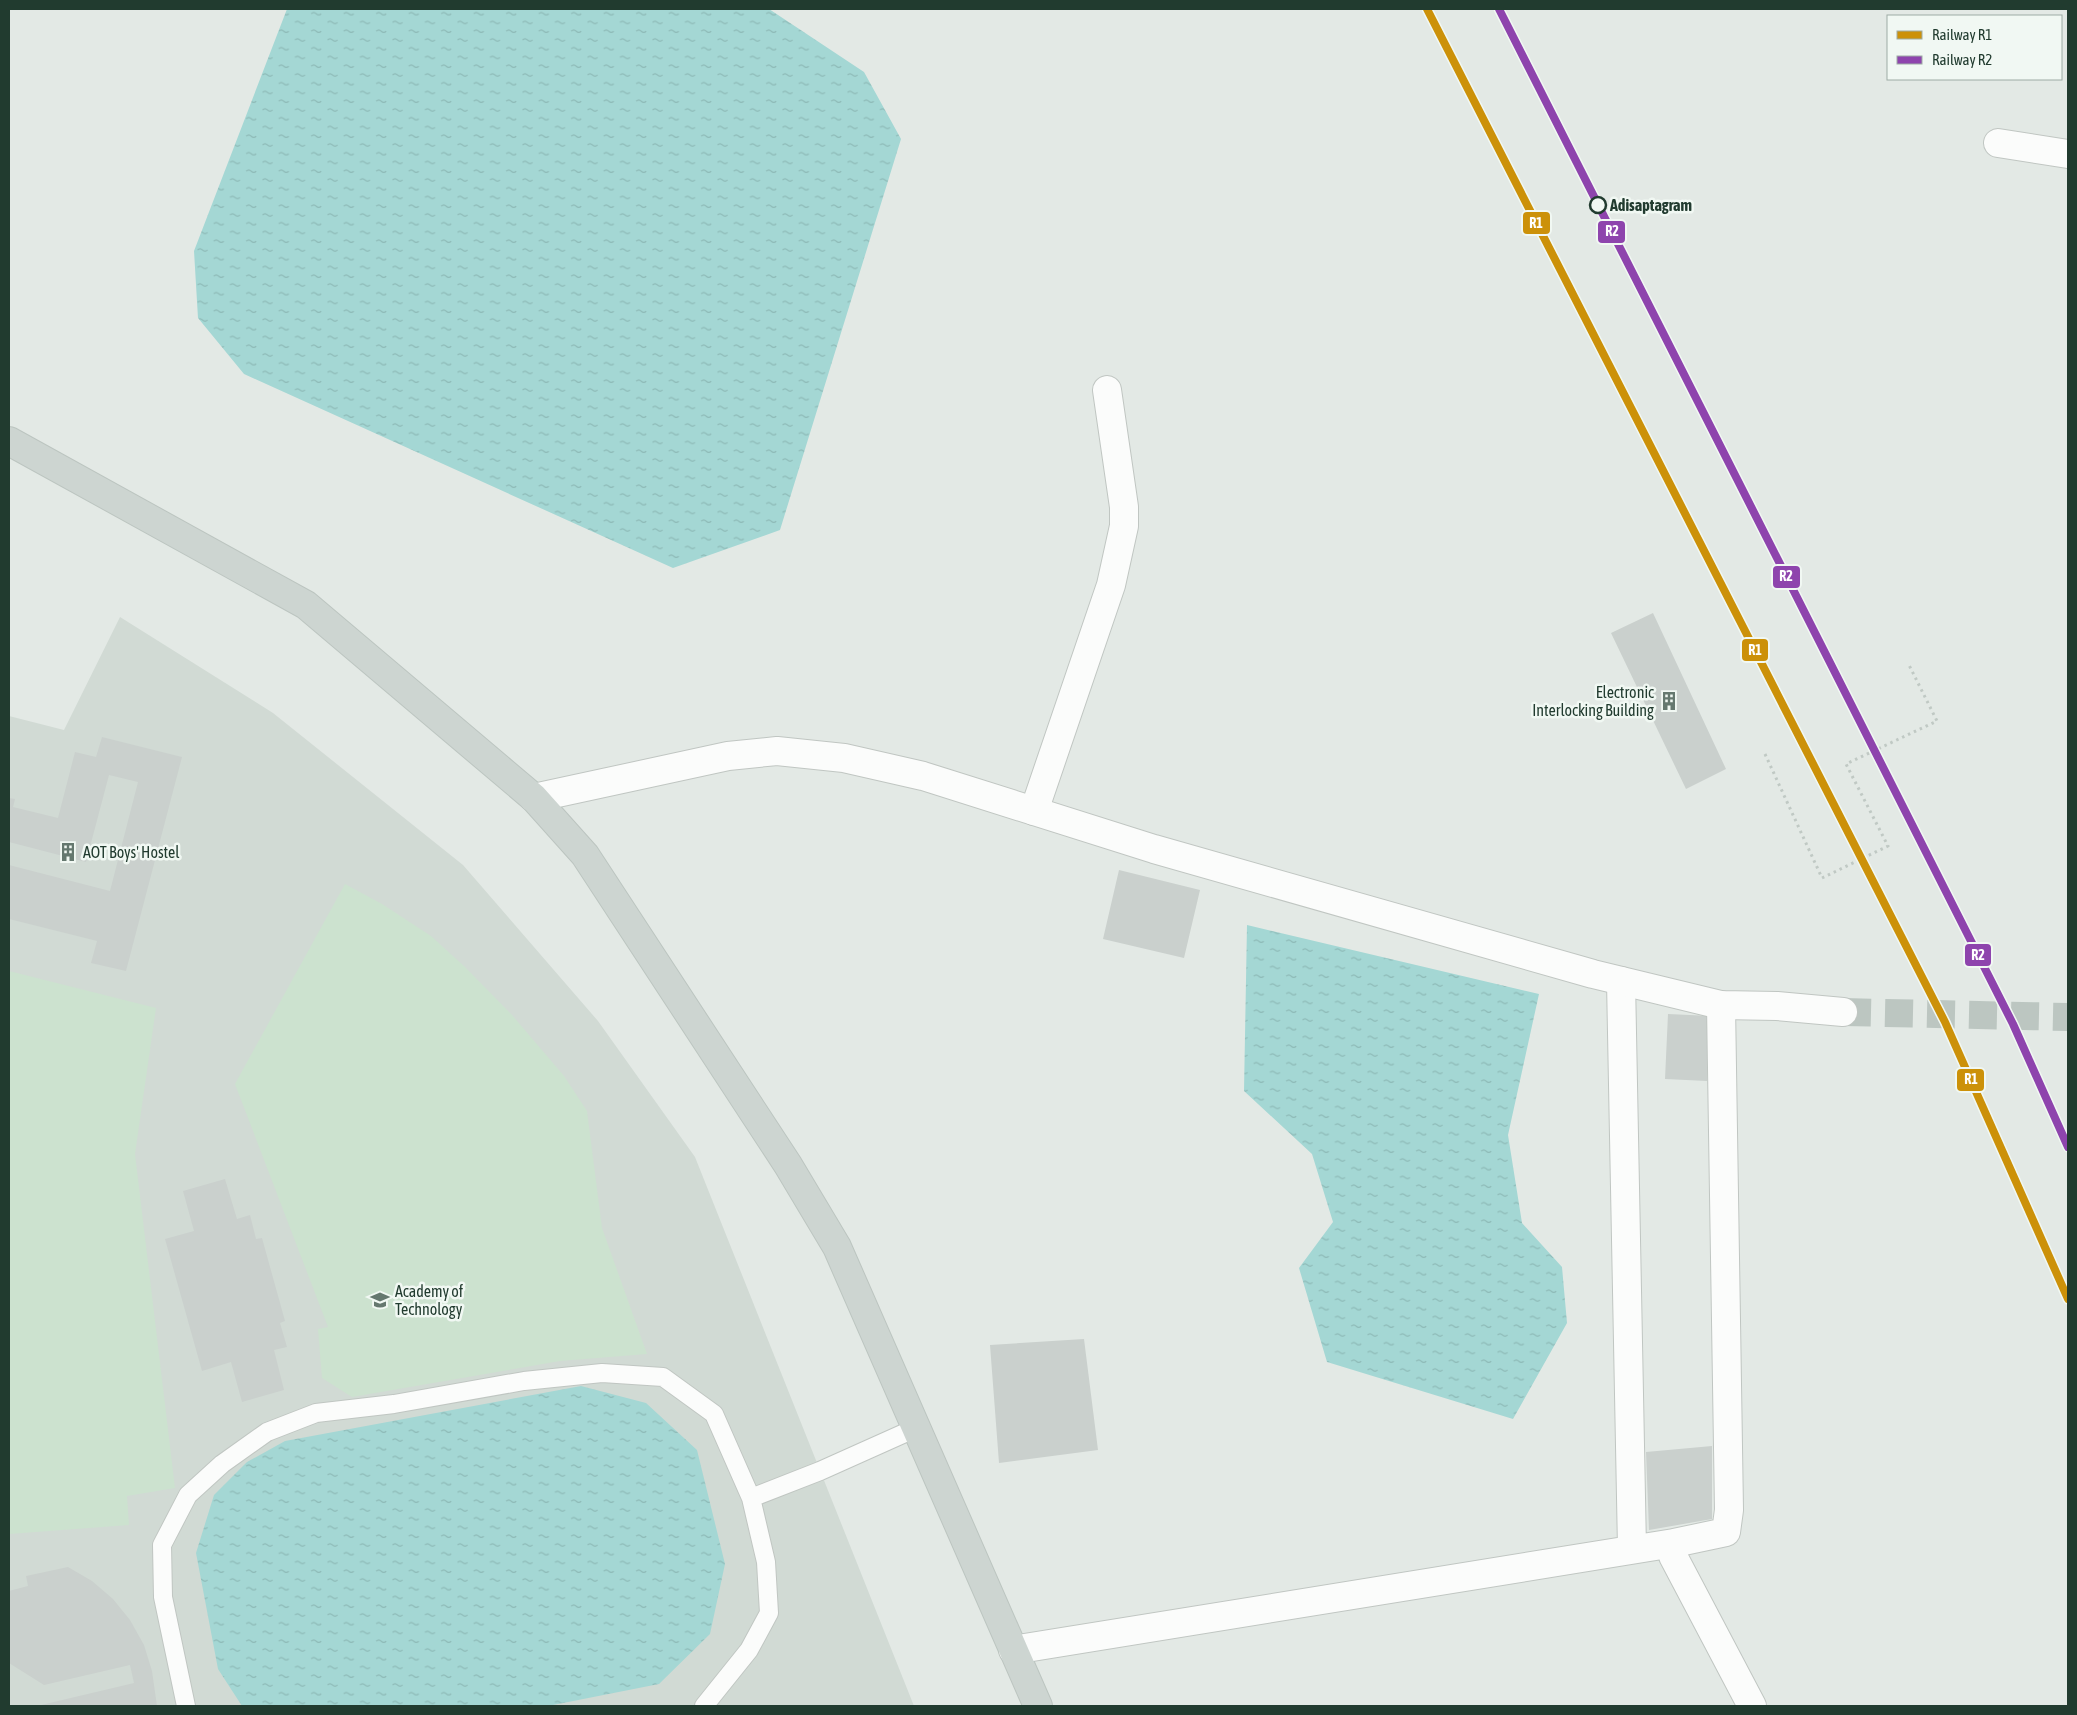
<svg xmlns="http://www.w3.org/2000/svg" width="2077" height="1715" font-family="'Asap Condensed',sans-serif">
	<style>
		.built { fill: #d1dad4 }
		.park { fill: #cce2cf }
		.water { fill: url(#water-ripples) }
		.building { fill: #cad0cd }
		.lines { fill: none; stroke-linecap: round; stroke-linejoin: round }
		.tertiary-tunnel { stroke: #bcc6c1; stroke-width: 28; stroke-dasharray: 28 14; stroke-linecap: butt }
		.service-casing { stroke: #c0c6c2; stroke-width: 20 }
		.minor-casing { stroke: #c0c6c2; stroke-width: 30 }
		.tertiary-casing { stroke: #c0c6c2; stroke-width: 30 }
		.primary-casing { stroke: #bcc5c0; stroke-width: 30 }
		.path { stroke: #c0c9c4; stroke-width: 3; stroke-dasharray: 2.5 4; stroke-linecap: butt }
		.service { stroke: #fbfcfb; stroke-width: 18 }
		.minor { stroke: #fbfcfb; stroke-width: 28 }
		.tertiary { stroke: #fbfcfb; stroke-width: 28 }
		.primary { stroke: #cdd5d1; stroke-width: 28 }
		.rail-1-casing { stroke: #f1f8f3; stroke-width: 11 }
		.rail-2-casing { stroke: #f1f8f3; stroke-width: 11 }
		.rail-1 { stroke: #cc9109; stroke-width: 8 }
		.rail-2 { stroke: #8e44ad; stroke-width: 8 }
		.stop-dot { fill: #f1f8f3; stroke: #213b2f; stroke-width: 2.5 }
		.labels { text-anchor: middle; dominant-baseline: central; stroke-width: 5; stroke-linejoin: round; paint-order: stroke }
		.stop-label { font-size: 16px; font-weight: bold; fill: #213b2f; stroke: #f1f8f3; text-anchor: start }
		.poi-label { font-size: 16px; fill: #213b2f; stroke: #f1f8f3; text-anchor: start }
		.line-badge { stroke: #f1f8f3; stroke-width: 2 }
		.badge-label { font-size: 14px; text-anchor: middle; font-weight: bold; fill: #fff }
	</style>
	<defs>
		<pattern id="water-ripples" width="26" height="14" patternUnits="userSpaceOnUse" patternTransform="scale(1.25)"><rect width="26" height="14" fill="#a4d7d4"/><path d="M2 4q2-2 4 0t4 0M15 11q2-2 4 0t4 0" fill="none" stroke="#8db9b6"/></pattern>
	</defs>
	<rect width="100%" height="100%" fill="#e3e9e5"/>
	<path class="built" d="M120,617L273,713L463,865L598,1021L695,1157L914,1706H9V716L64,730Z"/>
	<path class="park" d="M345,884L382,904L431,936L465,967L512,1015L564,1076L587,1111L602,1228L647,1354L560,1361L352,1397L322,1378L318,1329L328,1327L235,1084Z
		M9,971L156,1008L135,1154L175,1488L127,1496L129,1525L9,1534Z"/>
	<path class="water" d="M287,9H769L864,72L901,139L780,530L673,568L244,374L198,318L194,251Z
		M1247,925L1539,994L1508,1135L1522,1223L1562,1267L1567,1323L1513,1419L1327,1362L1299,1268L1333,1222L1312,1154L1244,1091Z
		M581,1386L646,1403L697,1450L725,1564L710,1634L659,1684L548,1706H242L218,1669L196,1553L214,1495L247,1462L285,1441Z"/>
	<path class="building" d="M1653,613L1726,769L1686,789L1611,633Z
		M102,737L182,757L126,971L91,963L97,941L9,919V865L110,891L138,782L109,775L86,862L9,842V798L15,799L13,807L58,818L75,752L96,757Z
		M1119,870L1200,890L1184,958L1103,939Z
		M1668,1014L1711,1016L1707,1081L1665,1079Z
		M225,1179L237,1219L250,1215L256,1239L262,1238L285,1321L280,1323L287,1347L274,1350L284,1390L242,1402L231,1362L202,1371L165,1239L194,1231L183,1191Z
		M1084,1339L1098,1450L999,1463L990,1345Z
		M1712,1446V1519L1649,1530L1646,1452Z
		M68,1567L92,1581L113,1599L130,1620L144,1645L152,1671L157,1706H37L134,1683L130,1665L44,1685L9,1663V1591L28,1586L26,1576Z"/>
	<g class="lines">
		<path class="tertiary-tunnel" d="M1843,1012L2068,1017"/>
		<g class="service-casing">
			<path id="service" d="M751,1498L820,1471L916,1428
				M186,1706L163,1597L162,1545L188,1495L222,1464L267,1432L316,1413L394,1404L524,1381L602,1373L663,1377L714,1414L751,1498L766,1562L769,1613L749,1650L704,1706"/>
		</g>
		<g class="minor-casing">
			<path id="minor" d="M1998,143L2068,154
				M1034,811L1111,585L1124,526V507L1107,390
				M1621,981L1632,1549
				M1721,1005L1729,1510L1726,1532L1674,1543L1673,1556L1752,1706
				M1013,1650L1674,1543"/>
		</g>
		<g class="tertiary-casing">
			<path id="tertiary" d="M534,798L728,756L777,751L844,758L923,776L1154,849L1593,974L1721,1005L1777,1006L1843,1012"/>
		</g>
		<g class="primary-casing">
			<path id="primary" d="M9,441L306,605L534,798L585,855L788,1165L837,1247L1038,1706"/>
		</g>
		<path class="path" d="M1765,754L1822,878L1888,846L1846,764L1937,721L1909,665"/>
		<use href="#service" class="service"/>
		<use href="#minor" class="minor"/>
		<use href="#tertiary" class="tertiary"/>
		<use href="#primary" class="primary"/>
		<g class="rail-1-casing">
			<path id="rail-1" d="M1427,9L1945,1022L2068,1299"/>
		</g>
		<g class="rail-2-casing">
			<path id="rail-2" d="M1499,9L2013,1024L2068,1147"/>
		</g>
		<use href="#rail-1" class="rail-1"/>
		<use href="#rail-2" class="rail-2"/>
	</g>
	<defs>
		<g id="building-bare" transform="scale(1.5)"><path d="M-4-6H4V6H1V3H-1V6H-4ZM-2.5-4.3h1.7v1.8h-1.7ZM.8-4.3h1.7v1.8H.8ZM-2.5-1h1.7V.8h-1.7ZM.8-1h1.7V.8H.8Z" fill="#65786f" stroke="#f1f8f3" stroke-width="2.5" paint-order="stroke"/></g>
		<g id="university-bare" transform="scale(1.5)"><path d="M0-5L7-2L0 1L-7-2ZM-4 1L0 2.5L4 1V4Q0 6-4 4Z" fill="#65786f" stroke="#f1f8f3" stroke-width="2.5" paint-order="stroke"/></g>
	</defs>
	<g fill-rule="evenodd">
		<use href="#building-bare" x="1669" y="701"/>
		<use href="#building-bare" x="68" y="852"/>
		<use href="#university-bare" x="380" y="1300"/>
	</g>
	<circle class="stop-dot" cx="1598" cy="205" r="8"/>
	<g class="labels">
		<g class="stop-label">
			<text x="1610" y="205">Adisaptagram</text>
		</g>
		<g class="poi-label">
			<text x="1654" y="692" text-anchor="end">Electronic<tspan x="1654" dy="18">Interlocking Building</tspan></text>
			<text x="83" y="852">AOT Boys' Hostel</text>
			<text x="395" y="1291">Academy of<tspan x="395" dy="18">Technology</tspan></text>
		</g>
	</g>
	<g class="line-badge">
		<rect x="1522" y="211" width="29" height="24" rx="5" fill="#cc9109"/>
		<rect x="1597" y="220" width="29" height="24" rx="5" fill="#8e44ad"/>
		<rect x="1772" y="565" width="29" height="24" rx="5" fill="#8e44ad"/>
		<rect x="1741" y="638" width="28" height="24" rx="5" fill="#cc9109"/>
		<rect x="1964" y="943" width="28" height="24" rx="5" fill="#8e44ad"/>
		<rect x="1956" y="1068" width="29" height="24" rx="5" fill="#cc9109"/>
	</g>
	<g class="badge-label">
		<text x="1536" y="228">R1</text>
		<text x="1612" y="236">R2</text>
		<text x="1786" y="581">R2</text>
		<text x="1755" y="655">R1</text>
		<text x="1978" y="960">R2</text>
		<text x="1971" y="1084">R1</text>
	</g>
	<rect width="2077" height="1715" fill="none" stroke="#213b2f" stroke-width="20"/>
	<rect x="1887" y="15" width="175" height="65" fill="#f1f8f3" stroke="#9eaca5"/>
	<rect x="1897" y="31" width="25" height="8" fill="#cc9109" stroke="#9eaca5"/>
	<text x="1932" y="40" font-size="15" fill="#213b2f">Railway R1</text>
	<rect x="1897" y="56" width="25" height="8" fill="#8e44ad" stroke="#9eaca5"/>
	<text x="1932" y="65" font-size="15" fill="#213b2f">Railway R2</text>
</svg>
